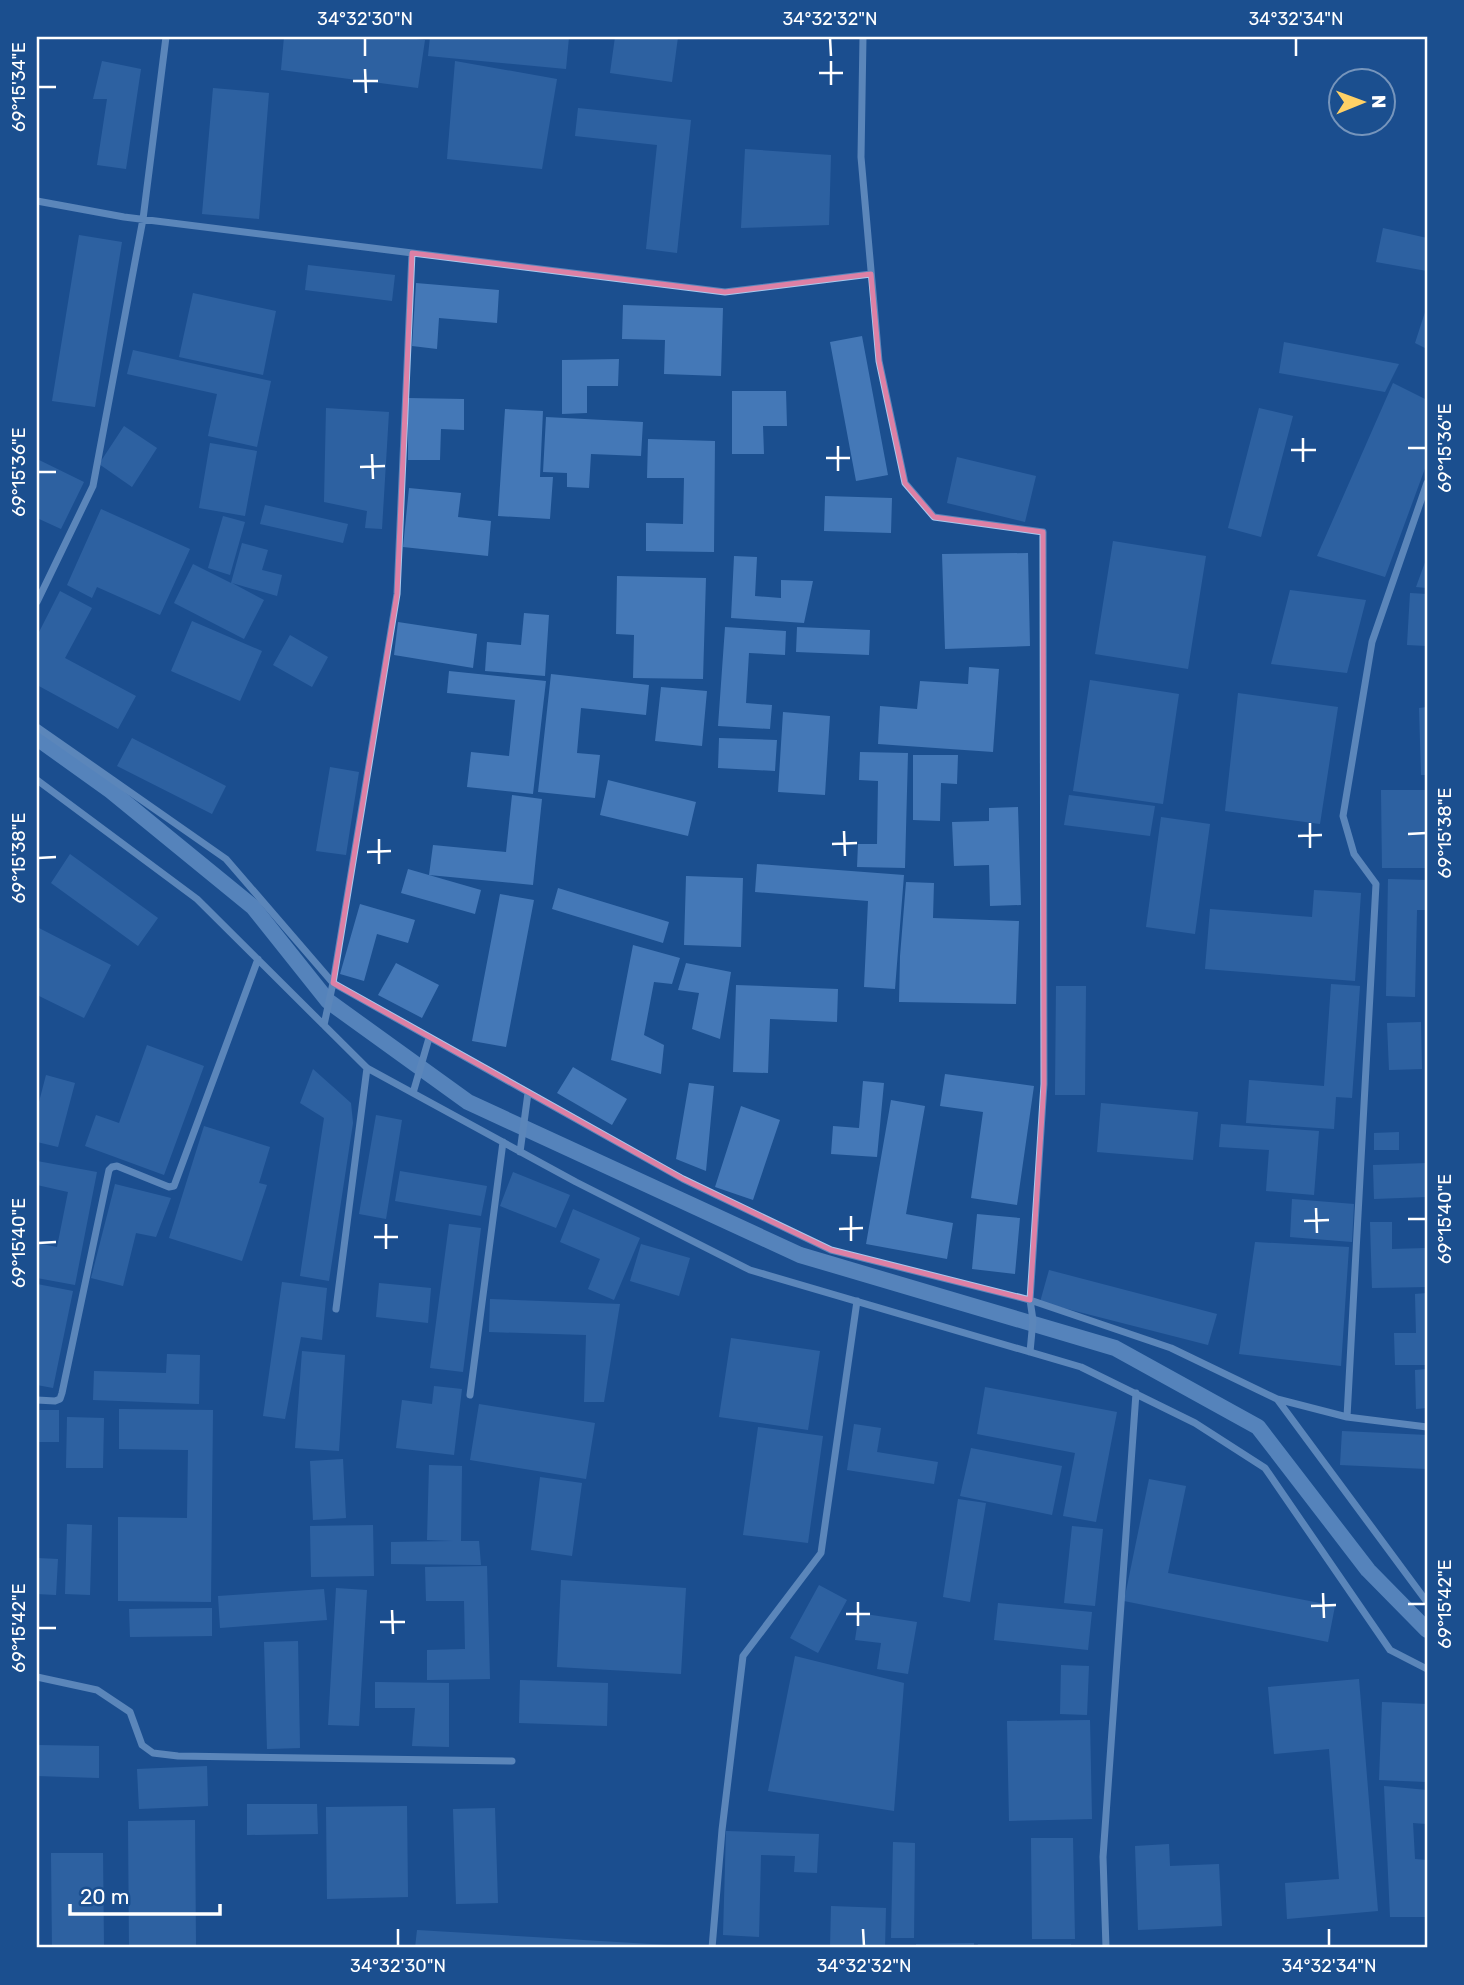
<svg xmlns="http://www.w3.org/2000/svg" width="1464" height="1985" font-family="Rubik,sans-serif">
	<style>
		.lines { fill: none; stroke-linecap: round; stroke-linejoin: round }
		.stream { stroke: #9cc4f0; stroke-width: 16 }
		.building { fill: #4478b7 }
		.street { stroke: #a9c9ee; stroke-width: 7 }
		.marked { fill: none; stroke: #dd80a5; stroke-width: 5; stroke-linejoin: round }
		.ticks { fill: none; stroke: #fff; stroke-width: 2.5 }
		.neatline { fill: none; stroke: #fff; stroke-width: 2.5 }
		.ticks-label { font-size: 18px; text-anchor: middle; fill: #fff }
	</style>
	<rect width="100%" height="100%" fill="#1b4f8f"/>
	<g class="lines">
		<path class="stream" d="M37,738L111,791L253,907L328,1001L468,1102L800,1255L1115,1348L1258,1427L1368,1570L1427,1630"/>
	</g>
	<path class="building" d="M284,37H398L425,40L418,88L281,70Z
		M430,37H569L566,69L428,56Z
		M615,37H678L672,82L610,73Z
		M102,61L141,69L126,169L97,165L107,99H93Z
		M455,61L557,79L542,169L447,159Z
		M213,88L269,93L259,219L202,214Z
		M578,108L691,120L677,253L646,249L657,145L575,136Z
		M745,149L831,155L829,225L741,228Z
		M1383,228L1427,238V271L1376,262Z
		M79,235L122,242L95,407L52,401Z
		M308,265L395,275L392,301L305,290Z
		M416,283L499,290L497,323L439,318L437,349L412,346Z
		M193,293L276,311L263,375L179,357Z
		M623,305L723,308L721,376L664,374L665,340L622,339Z
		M1427,306V349L1415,343Z
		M862,336L888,475L856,481L830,342Z
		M1284,342L1399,364L1385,392L1279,373Z
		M133,350L271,381L257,447L208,436L217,394L127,374Z
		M619,359L618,386H587V413L562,414V360Z
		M1393,383L1427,400V463L1385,577L1317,556Z
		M732,391H786L787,426H763L764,454H732Z
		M408,398L464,399V430L441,429L440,460H408Z
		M326,408L389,412L382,529L365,528L367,511L324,502Z
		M1259,408L1293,416L1261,537L1228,528Z
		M505,409L543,411L540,477H553L550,519L498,516Z
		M546,417L643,422L641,456L591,454L589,488L567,487V473L543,472Z
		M124,426L157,448L132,487L99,464Z
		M648,439L715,441L714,552L646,551V523L683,524L684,478H647Z
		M210,443L257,451L245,516L199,508Z
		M957,457L1036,476L1025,522L947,503Z
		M37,459L84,482L61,529L37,518Z
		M409,488L461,493L458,517L491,521L488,556L403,547Z
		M825,496L892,498L891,533L824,531Z
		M265,505L348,524L343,543L260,524Z
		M101,509L190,549L160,615L97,587L92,598L67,585Z
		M223,516L245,522L230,575L208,568Z
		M1113,541L1206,556L1188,669L1095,654Z
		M242,543L268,550L262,570L282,575L277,596L232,583L264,600L244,639L174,603L193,564L231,583Z
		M1028,553L1030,646L945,649L942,554Z
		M734,556L757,557L755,596L781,598V580L813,581L804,623L731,618Z
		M1427,557V588L1416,587Z
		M617,576L706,578L703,679L633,678L634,635L616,634Z
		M1290,590L1366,600L1347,673L1271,664Z
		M60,591L92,608L65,658L136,696L118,729L37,685V636Z
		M1410,593L1427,594V646L1407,645Z
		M524,613L549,615L545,676L485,671L487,642L521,645Z
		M192,621L262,651L240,701L171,671Z
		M398,622L477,634L473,668L394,655Z
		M725,627L786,631L785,655L749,653L746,703L772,705L770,729L718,726Z
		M797,627L870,630L869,655L796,652Z
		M290,635L328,657L312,687L273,665Z
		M969,667L999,669L993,752L878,744L880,706L917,709L920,681L968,684Z
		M449,671L546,681L533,794L467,787L471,752L509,756L515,700L447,693Z
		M551,674L649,685L646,715L581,708L577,753L600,755L595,798L538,792Z
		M1090,680L1179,694L1163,804L1073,791Z
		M661,687L707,691L702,746L655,741Z
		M1238,693L1338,707L1320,824L1225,811Z
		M1427,707V775H1421L1419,708Z
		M783,712L830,716L825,795L778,792Z
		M132,738L226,786L212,814L117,766Z
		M719,738L777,740L775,771L718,768Z
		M860,752L908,753L905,868L857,867L858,844H877L878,781L859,780Z
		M913,755H958L957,784L941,783L940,821L913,820Z
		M330,767L359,772L346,855L316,851Z
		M608,780L696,802L688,836L600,815Z
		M1381,790H1427V868H1382Z
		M512,795L542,799L533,885L429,875L433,845L506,852Z
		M1069,795L1155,806L1150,836L1064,825Z
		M1018,807L1021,905L990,906L989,865L954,866L952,822L989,821V808Z
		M1161,817L1210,824L1195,934L1146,927Z
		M70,854L158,918L138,946L51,883Z
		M757,864L904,875L895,989L864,987L868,901L755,892Z
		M408,869L481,890L475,914L401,893Z
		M686,876L743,878L741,947L684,945Z
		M1388,879L1427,880V910H1417L1415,997L1386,996Z
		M906,882L934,883L933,918L1019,921L1016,1004L899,1002L900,956Z
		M558,888L669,922L663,943L552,909Z
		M1314,890L1361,893L1355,981L1205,969L1210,909L1312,917Z
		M500,894L534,900L506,1047L472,1041Z
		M360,904L415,920L408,943L377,934L364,981L340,974Z
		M37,927L111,965L84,1018L37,995Z
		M633,945L680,958L672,984L654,982L644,1035L664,1045L661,1074L611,1060Z
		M396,963L439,985L422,1018L378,995Z
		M686,963L731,972L720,1039L692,1029L699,993L678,990Z
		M1331,984L1360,986L1352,1098L1336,1097L1334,1129L1246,1123L1249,1080L1324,1086Z
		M736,985L838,989L837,1022L770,1019L768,1073L733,1072Z
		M1056,986H1086L1085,1095H1055Z
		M1421,1022L1422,1069L1389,1070L1387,1023Z
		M147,1045L204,1066L164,1175L85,1146L96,1115L119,1123Z
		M573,1067L627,1099L612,1125L557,1093Z
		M313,1069L351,1103L353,1123L329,1281L300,1276L324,1118L300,1103Z
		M945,1074L1034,1086L1017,1205L971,1198L983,1112L940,1106Z
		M46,1075L75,1083L58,1147L37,1142V1101L39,1102Z
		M863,1081L884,1083L877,1157L831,1154L833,1126L859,1128Z
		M689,1083L714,1086L706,1171L676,1159Z
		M891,1100L925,1106L906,1214L953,1223L947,1259L866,1244Z
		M1101,1103L1198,1112L1193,1160L1097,1152Z
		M741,1106L780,1120L753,1200L715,1187Z
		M376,1115L402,1120L386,1219L359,1214Z
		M1221,1124L1319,1131L1314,1195L1266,1191L1269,1150L1219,1147Z
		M204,1126L270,1147L259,1183L267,1185L242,1261L169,1238Z
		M1399,1132V1150H1374V1133Z
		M37,1161L97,1172L75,1285L37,1278V1243L57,1247L68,1192L37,1185Z
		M1427,1163V1197L1374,1199L1373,1165Z
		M400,1171L487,1186L481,1216L395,1201Z
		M513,1172L570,1195L556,1228L500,1206Z
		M115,1184L171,1198L156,1237L136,1233L123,1286L91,1278Z
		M1292,1199L1354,1204L1352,1242L1290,1237Z
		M573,1209L640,1238L614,1300L588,1289L600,1259L560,1242Z
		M977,1214L1020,1218L1015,1274L972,1269Z
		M1370,1222H1392V1249L1427,1248V1287L1372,1288Z
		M449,1224L481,1228L463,1372L430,1368Z
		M1255,1242L1349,1247L1341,1366L1239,1354Z
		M641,1244L690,1258L679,1296L630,1281Z
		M1049,1270L1217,1314L1208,1345L1040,1302Z
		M282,1282L327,1288L322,1340L301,1337L285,1419L263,1416Z
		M379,1283L431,1288L428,1323L376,1317Z
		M37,1284L73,1291L53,1388L37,1385Z
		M1427,1293V1365H1395L1394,1333H1416L1415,1294Z
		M490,1299L620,1304L604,1402H584L586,1335L489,1332Z
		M731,1338L820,1351L808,1430L719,1417Z
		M302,1351L345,1355L339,1451L295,1448Z
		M167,1354L200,1355L199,1404L93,1400L94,1371L166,1373Z
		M1427,1369V1408L1416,1409L1415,1370Z
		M434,1386L462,1389L454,1455L396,1448L402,1400L432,1404Z
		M985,1387L1117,1412L1096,1522L1063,1516L1075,1453L977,1434Z
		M479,1404L595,1423L586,1479L470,1460Z
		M119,1409L213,1410L211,1602L118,1601V1517L187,1518L188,1450L119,1449Z
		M37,1410H59V1442H37Z
		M67,1417L104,1418L103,1468H66Z
		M854,1424L881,1428L877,1452L938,1462L934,1484L847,1470Z
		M758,1427L823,1436L808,1543L743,1535Z
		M1342,1431L1427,1435V1469L1340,1465Z
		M971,1448L1062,1466L1052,1515L960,1496Z
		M343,1459L346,1518L313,1520L310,1461Z
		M429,1465L462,1466L461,1541H479L481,1565L391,1564V1542L453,1541L427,1540Z
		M540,1477L582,1483L572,1556L531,1550Z
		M1149,1479L1186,1486L1168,1573L1335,1606L1328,1642L1124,1601Z
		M958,1499L986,1503L970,1602L943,1597Z
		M67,1524L92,1525L90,1595L65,1594Z
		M373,1525L374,1576L311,1577L310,1526Z
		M1072,1526L1103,1529L1095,1606L1064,1603Z
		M37,1558L58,1559L56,1595L37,1594Z
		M487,1566L490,1679L427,1680V1650L465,1649L464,1601H426L425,1567Z
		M561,1580L686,1588L681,1674L557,1667Z
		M819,1585L847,1600L818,1653L790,1638Z
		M336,1588L367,1590L359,1726L328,1725Z
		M324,1589L327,1620L220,1628L218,1596Z
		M998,1603L1092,1612L1088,1650L994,1640Z
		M212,1608V1636L130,1637L129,1609Z
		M859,1613L917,1622L908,1674L877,1669L881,1643L855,1640Z
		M298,1641L300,1748L267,1749L264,1642Z
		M795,1656L904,1683L894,1811L768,1791Z
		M1061,1665L1089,1666L1087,1715L1060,1714Z
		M1359,1679L1378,1911L1287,1919L1285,1883L1339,1879L1329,1749L1274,1754L1268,1687Z
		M520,1680L608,1683L607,1726L519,1723Z
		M375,1682L449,1683V1747L412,1746L415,1708H375Z
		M1382,1702L1427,1704V1782L1379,1780Z
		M1090,1720L1092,1819L1009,1821L1007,1721Z
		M37,1745L99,1746V1778L37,1776Z
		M207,1766L208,1806L139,1809L137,1769Z
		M1384,1786L1427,1790V1824L1413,1823L1415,1859L1427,1860V1917H1390Z
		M247,1804H317L318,1834L247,1835Z
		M407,1806L408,1897L327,1899L326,1807Z
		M495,1808L498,1903L456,1904L453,1809Z
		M195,1820L196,1948H129L128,1821Z
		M726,1831L819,1834L817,1873L794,1872L795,1856L761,1855L759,1937L723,1935Z
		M1031,1838H1073L1075,1939H1032Z
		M893,1842L915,1843L914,1938H891Z
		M1169,1844L1170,1866L1219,1864L1222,1926L1138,1930L1135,1846Z
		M51,1853H103L104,1948H52Z
		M831,1906L886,1908L885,1948H830Z
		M417,1930L684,1946V1948H415Z
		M974,1943V1948H916V1944Z
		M978,1944H1071V1948H977Z"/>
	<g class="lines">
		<path class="street" d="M863,37L861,157L879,361L905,483L934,517L1043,532L1044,1084L1030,1300L1033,1320L1030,1352
			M37,201L124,217L725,292L871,274
			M37,602L93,486L143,219L166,37
			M37,727L226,859L333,983L683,1179L831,1250L1030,1300L1171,1348L1277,1399L1427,1602
			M37,780L197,899L367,1068L576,1182L750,1270L1081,1367L1195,1423L1265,1468L1390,1650L1427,1669
			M324,1025L333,983L397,594L412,253
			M413,1093L429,1038
			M520,1152L528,1093
			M336,1309L367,1068
			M470,1395L503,1142
			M1277,1399L1347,1417L1427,1427
			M37,1400L55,1401L60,1399L62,1393L109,1170L112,1167L117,1166L169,1187L174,1186L258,959
			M1347,1417L1376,884L1354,854L1343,816L1372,642L1427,483
			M37,1677L97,1690L130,1712L142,1745L153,1753L178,1756L512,1761
			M712,1948L722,1830L743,1656L821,1553L857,1301
			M1106,1948L1103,1857L1136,1393"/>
	</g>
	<path d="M0 0H1464V1985H0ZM412,253L725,292L871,274L879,361L905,483L934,517L1043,532L1044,1084L1030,1300L831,1250L683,1179L333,983L397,594Z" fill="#1b4f8f" fill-opacity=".55" fill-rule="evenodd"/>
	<path class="marked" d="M412,253L725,292L871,274L879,361L905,483L934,517L1043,532L1044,1084L1030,1300L831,1250L683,1179L333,983L397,594Z"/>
	<path class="ticks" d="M365,38V56M830,38L831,56M1296,38V56M831,61V85M365,69L366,93M819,73H843M353,81H378M38,87H56M1303,438V462M838,446V471M1408,448H1426M1291,450H1316M372,454L373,479M826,458H850M360,467L385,466M38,472H56M1310,823V848M844,831L845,856M1408,834L1426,833M1298,836L1322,835M379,839V864M832,844L857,843M367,852L391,851M38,858L56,857M1316,1208L1317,1233M851,1216V1241M1408,1219H1426M1304,1221L1329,1220M386,1224V1249M839,1229L863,1228M374,1237H398M38,1243L56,1242M1323,1593L1324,1618M858,1602V1626M1408,1604H1426M1311,1606L1336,1605M392,1610L393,1634M846,1614H870M380,1622H405M38,1628H56M398,1929V1946M863,1929L864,1946M1329,1929V1946"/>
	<rect width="1464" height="1985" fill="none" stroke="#1b4f8f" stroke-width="77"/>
	<g transform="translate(1362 102) rotate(89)"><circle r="33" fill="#1b4f8f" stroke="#7695bc" stroke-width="2"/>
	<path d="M0-5L12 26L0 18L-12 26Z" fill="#ffd166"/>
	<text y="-10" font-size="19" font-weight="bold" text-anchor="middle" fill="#ffffff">N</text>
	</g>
	<path d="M70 1904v10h150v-10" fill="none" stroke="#ffffff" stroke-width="3.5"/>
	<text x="80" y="1904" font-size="21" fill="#ffffff" stroke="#1b4f8f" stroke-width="5" paint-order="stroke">20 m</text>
	<rect x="38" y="38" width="1388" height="1908" class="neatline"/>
	<g class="ticks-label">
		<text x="365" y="25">34°32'30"N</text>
		<text x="830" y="25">34°32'32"N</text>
		<text x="1296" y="25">34°32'34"N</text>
		<text transform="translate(19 87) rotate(-90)" y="6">69°15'34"E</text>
		<text transform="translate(1445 448) rotate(-90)" y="6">69°15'36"E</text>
		<text transform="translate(19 472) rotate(-90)" y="6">69°15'36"E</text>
		<text transform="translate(1445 833) rotate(-90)" y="6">69°15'38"E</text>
		<text transform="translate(19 858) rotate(-90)" y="6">69°15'38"E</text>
		<text transform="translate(1445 1219) rotate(-90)" y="6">69°15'40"E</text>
		<text transform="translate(19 1243) rotate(-90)" y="6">69°15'40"E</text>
		<text transform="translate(1445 1604) rotate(-90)" y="6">69°15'42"E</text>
		<text transform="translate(19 1628) rotate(-90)" y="6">69°15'42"E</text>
		<text x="398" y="1972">34°32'30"N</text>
		<text x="864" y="1972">34°32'32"N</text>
		<text x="1329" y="1972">34°32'34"N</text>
	</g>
</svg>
